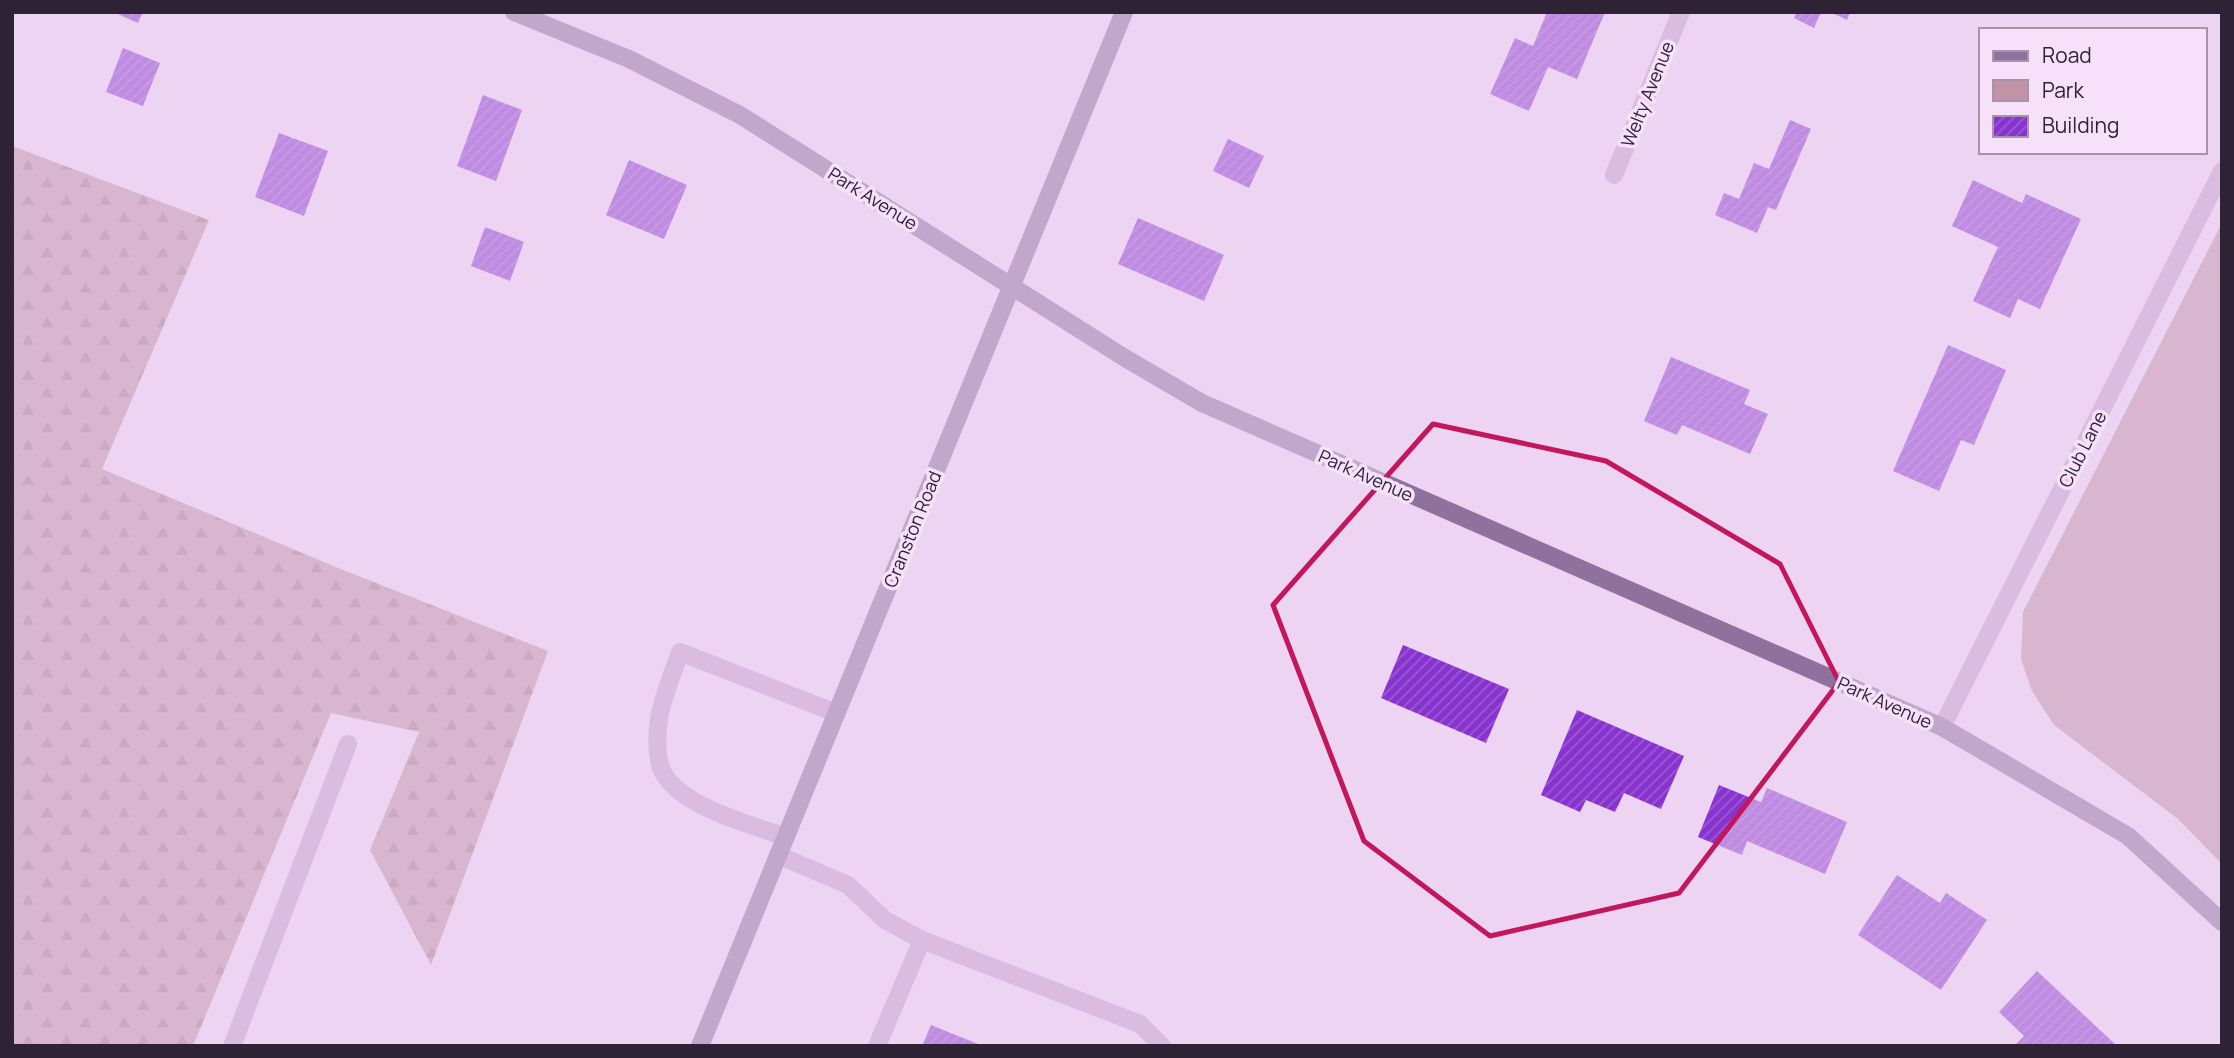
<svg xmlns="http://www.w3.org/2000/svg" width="2234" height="1058" font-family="Manrope,sans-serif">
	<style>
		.green { fill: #c293a4 }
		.forest { fill: url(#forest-firs) }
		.building { fill: url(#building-hatch) }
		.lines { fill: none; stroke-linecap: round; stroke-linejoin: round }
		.lane { stroke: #c09fcb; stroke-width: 18 }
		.street { stroke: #c09fcb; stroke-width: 18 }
		.secondary { stroke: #8f719e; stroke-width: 18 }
		.marked { fill: none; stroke: #c2185b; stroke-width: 5; stroke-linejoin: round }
		.labels { text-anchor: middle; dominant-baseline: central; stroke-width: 7; stroke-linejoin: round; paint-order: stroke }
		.street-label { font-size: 18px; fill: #2d2334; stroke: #f6e0fa }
	</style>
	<defs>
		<pattern id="forest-firs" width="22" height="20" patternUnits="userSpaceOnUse" patternTransform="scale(1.75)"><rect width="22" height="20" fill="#c293a4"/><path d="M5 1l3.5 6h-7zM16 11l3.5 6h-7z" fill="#9e7886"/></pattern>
		<pattern id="building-hatch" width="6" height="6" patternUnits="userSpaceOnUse" patternTransform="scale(1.75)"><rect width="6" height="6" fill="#8833d1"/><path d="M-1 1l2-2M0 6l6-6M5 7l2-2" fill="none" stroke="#995ccc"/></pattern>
	</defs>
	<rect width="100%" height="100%" fill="#edd4f2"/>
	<path class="green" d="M2222,223V864L2178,819L2054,725L2032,691L2021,659L2023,612Z"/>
	<path class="forest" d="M12,146L209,220L102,469L336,567L548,651L431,965L370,850L419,732L331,713L193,1046H12Z"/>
	<path class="building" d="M113,12H143L138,23Z
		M1547,12H1605L1577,79L1548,67L1529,111L1490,94L1515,38L1533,46Z
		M1797,12H1821L1814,28L1794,18Z
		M1830,12H1850L1847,20Z
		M123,48L160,63L143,106L106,92Z
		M483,95L522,110L496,181L457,166Z
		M1790,120L1811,129L1776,210L1768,207L1757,233L1715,215L1724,193L1739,199L1754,163L1769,169Z
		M279,133L328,151L304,216L255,197Z
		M1228,139L1264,156L1249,188L1213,171Z
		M629,160L687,185L664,239L606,215Z
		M1973,180L2022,203L2026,194L2081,219L2040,309L2018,299L2010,318L1973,301L1998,247L1952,226Z
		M1138,218L1224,255L1204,301L1118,264Z
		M485,227L524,242L510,281L471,266Z
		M1948,345L2006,370L1974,445L1961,440L1939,491L1893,471Z
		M1671,357L1750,390L1744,404L1768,414L1750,454L1682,425L1677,435L1644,421Z
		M1403,645L1509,689L1486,743L1381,698Z
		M1577,710L1684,756L1661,809L1624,793L1615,812L1586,800L1580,812L1541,795Z
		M1719,785L1761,802L1767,788L1847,822L1825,874L1747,841L1742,855L1698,837Z
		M1897,875L1940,903L1946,893L1987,920L1941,990L1858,935Z
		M2037,971L2117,1046H2014L2024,1036L1999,1012Z
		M931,1025L983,1046H922Z"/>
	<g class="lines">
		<path class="lane" d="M786,837C750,824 676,806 661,768C656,753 657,734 659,719C662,697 673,674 680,652L836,713
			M778,855L848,885L885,920L922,940L1140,1024L1162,1046
			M877,1046L922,940"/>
		<path class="street" d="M1614,175L1681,12
			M1942,727L2222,171
			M232,1046L348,744"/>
		<path class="secondary" d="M514,12L629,59L740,115L1125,358L1202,403L1942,727L2128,836L2222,922
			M700,1046L1124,12"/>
	</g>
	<path d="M0 0H2234V1058H0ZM1433,424L1606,461L1780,564L1839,682L1679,893L1490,936L1364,841L1273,605Z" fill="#edd4f2" fill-opacity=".55" fill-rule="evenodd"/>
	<path class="marked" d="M1433,424L1606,461L1780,564L1839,682L1679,893L1490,936L1364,841L1273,605Z"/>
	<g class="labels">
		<g class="street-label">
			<text transform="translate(1647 94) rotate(-68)">Welty Avenue</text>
			<text transform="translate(873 198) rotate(32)">Park Avenue</text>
			<text transform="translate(2082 449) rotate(-63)">Club Lane</text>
			<text transform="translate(1366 475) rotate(24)">Park Avenue</text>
			<text transform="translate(912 529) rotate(-68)">Cranston Road</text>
			<text transform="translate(1885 702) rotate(24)">Park Avenue</text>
		</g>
	</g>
	<rect width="2234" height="1058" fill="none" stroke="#2d2334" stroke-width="28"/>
	<rect x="1979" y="28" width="228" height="126" fill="#f6e0fa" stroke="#a694ab" stroke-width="2"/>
	<rect x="1993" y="51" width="35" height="10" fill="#8f719e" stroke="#a694ab" stroke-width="2"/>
	<text x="2042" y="63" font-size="21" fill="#2d2334">Road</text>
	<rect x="1993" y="80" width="35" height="21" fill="#c293a4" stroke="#a694ab" stroke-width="2"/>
	<text x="2042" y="98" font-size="21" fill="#2d2334">Park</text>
	<rect x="1993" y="116" width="35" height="21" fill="url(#building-hatch)" stroke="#a694ab" stroke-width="2"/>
	<text x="2042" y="133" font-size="21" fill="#2d2334">Building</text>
</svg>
